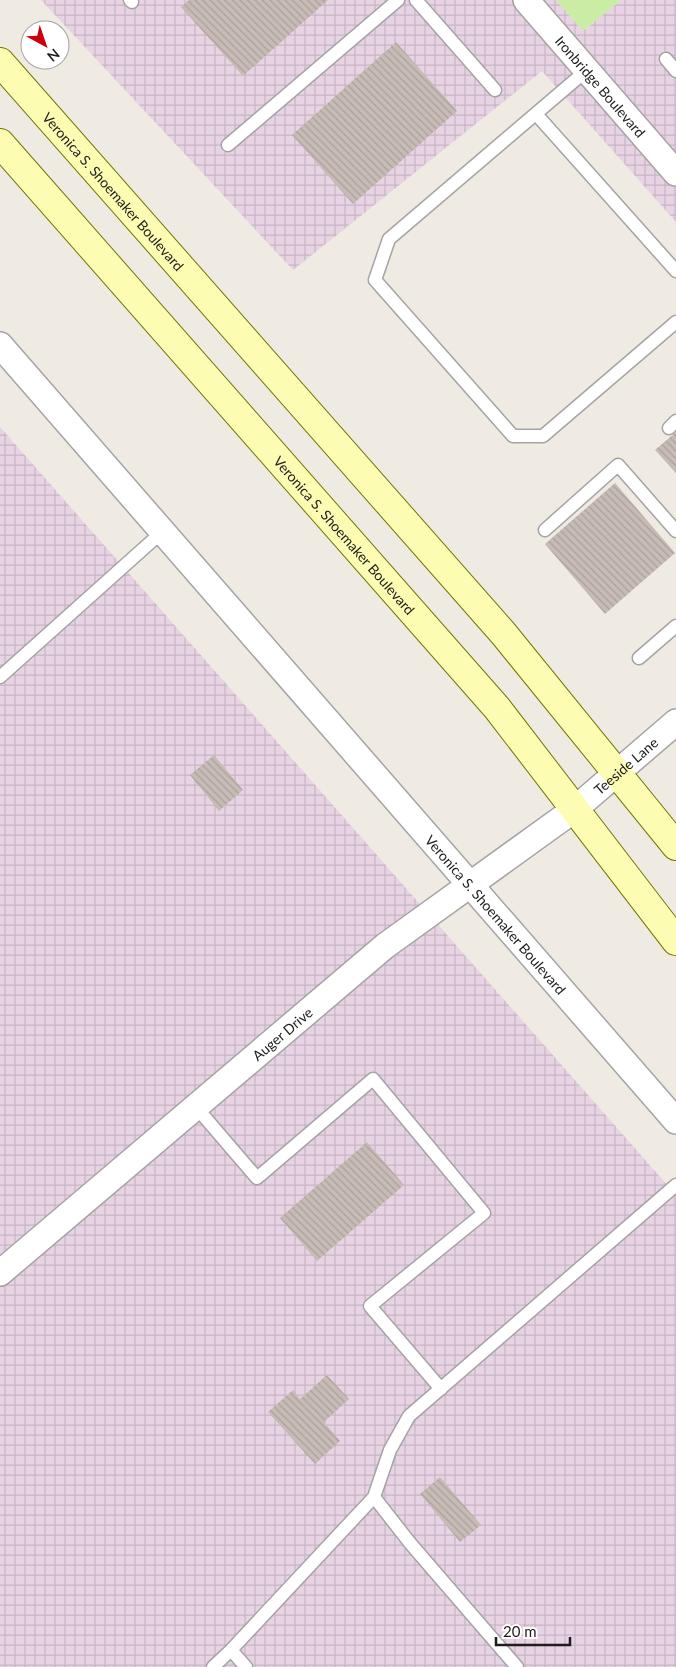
<svg xmlns="http://www.w3.org/2000/svg" width="676" height="1667" font-family="Lato,sans-serif">
	<style>
		.industrial { fill: url(#industrial-grid) }
		.grass { fill: #cbeca5 }
		.building { fill: url(#building-back-hatch) }
		.lines { fill: none; stroke-linecap: round; stroke-linejoin: round }
		.lane-casing { stroke: #a4a4a4; stroke-width: 15 }
		.street-casing { stroke: #a4a4a4; stroke-width: 28 }
		.secondary-casing { stroke: #707800; stroke-width: 30 }
		.lane { stroke: #fff; stroke-width: 12 }
		.street { stroke: #fff; stroke-width: 25 }
		.secondary { stroke: #fcfcb2; stroke-width: 28 }
		.labels { text-anchor: middle; dominant-baseline: central; stroke-width: 5; stroke-linejoin: round; paint-order: stroke }
		.street-label { font-size: 14px; fill: #1d1d1d; stroke: #fff }
	</style>
	<defs>
		<pattern id="industrial-grid" width="8" height="8" patternUnits="userSpaceOnUse" patternTransform="scale(1.25)"><rect width="8" height="8" fill="#e8d3e5"/><path d="M0 4h8M4 0v8" fill="none" stroke="#c7b5c4"/></pattern>
		<pattern id="building-back-hatch" width="6" height="6" patternUnits="userSpaceOnUse" patternTransform="scale(1.25)"><rect width="6" height="6" fill="#c7bcb5"/><path d="M-1 5l2 2M0 0l6 6M5-1l2 2" fill="none" stroke="#aaa19b"/></pattern>
	</defs>
	<rect width="100%" height="100%" fill="#efeae2"/>
	<path class="industrial" d="M41,0H556L583,31L621,0H676V222L542,71L293,270Z
		M0,427L676,1195V1667H0Z"/>
	<path class="grass" d="M556,0H621L583,31Z"/>
	<path class="building" d="M189,0H328L243,76L181,7Z
		M396,42L457,111L353,204L292,135Z
		M676,432V473L655,450Z
		M615,483L675,553L605,614L545,544Z
		M214,755L243,790L219,811L190,775Z
		M367,1142L404,1185L317,1261L280,1218Z
		M327,1375L349,1399L324,1422L340,1441L315,1464L268,1412L293,1390L300,1399Z
		M440,1477L481,1525L460,1542L420,1494Z"/>
	<g class="lines">
		<g class="lane-casing">
			<path id="lane" d="M130,0L132,2
				M416,0L495,90
				M666,59L676,71
				M587,70L389,239L375,280L513,436H543L676,322
				M536,114L676,271
				M228,145L398,0
				M669,428L676,421
				M545,530L618,465L676,531
				M639,658L676,626
				M0,677L162,532
				M196,1107L257,1178L373,1079L484,1213L370,1306L441,1389
				M374,1497L410,1543L517,1667
				M213,1667L231,1650
				M246,1667L231,1650L374,1497L390,1450L409,1416L676,1185"/>
		</g>
		<g class="street-casing">
			<g id="street">
				<path id="s1" d="M526,0L676,173"/>
				<path id="s2" d="M0,345L676,1121"/>
				<path id="s3" d="M0,1273L385,946L575,809L676,722"/>
			</g>
		</g>
		<g class="secondary-casing">
			<g id="secondary">
				<path id="s4" d="M0,62L503,633L676,846"/>
				<path id="s5" d="M0,143L497,708L676,941"/>
			</g>
		</g>
		<use href="#lane" class="lane"/>
		<use href="#street" class="street"/>
		<use href="#secondary" class="secondary"/>
	</g>
	<g class="labels">
		<g class="street-label">
			<text stroke="none"><textPath href="#s1" startOffset="114">Ironbridge Boulevard</textPath></text>
			<text stroke="none"><textPath href="#s4" startOffset="172">Veronica S. Shoemaker Boulevard</textPath></text>
			<text stroke="none"><textPath href="#s5" startOffset="522">Veronica S. Shoemaker Boulevard</textPath></text>
			<text stroke="none"><textPath href="#s3" startOffset="806">Teeside Lane</textPath></text>
			<text stroke="none"><textPath href="#s2" startOffset="755">Veronica S. Shoemaker Boulevard</textPath></text>
			<text stroke="none"><textPath href="#s3" startOffset="370">Auger Drive</textPath></text>
		</g>
	</g>
	<g transform="translate(45 45) rotate(140)"><circle r="24" fill="#ffffff" stroke="#a5a5a5"/>
	<path d="M0-4L9 19L0 12L-9 19Z" fill="#ca000a"/>
	<text y="-8" font-size="14" font-weight="bold" text-anchor="middle" fill="#1d1d1d">N</text>
	</g>
	<path d="M496 1637v8h74v-8" fill="none" stroke="#1d1d1d" stroke-width="2.5"/>
	<text x="503" y="1637" font-size="15" fill="#1d1d1d" stroke="#ffffff" stroke-width="4" paint-order="stroke">20 m</text>
</svg>
